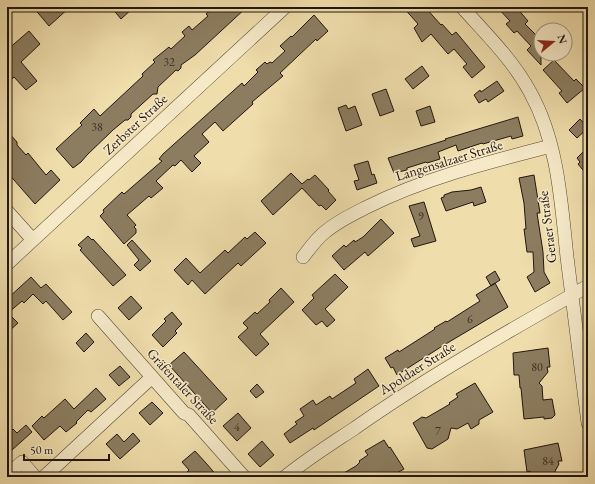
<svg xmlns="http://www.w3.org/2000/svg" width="595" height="484" font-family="'EB Garamond',serif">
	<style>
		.building { fill: #8c7d60; stroke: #21160f }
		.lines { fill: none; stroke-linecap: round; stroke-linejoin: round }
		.minor-casing { stroke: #544836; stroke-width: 14 }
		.minor { stroke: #f5e9c8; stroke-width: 13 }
		.labels { text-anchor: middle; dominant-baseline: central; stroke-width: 3; stroke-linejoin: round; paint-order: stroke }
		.number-label { font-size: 12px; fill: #3c3023 }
		.street-label { font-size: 14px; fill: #21160f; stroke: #f5e9c8 }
	</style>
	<rect width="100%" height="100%" fill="#efddab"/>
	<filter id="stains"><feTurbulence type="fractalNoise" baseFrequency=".005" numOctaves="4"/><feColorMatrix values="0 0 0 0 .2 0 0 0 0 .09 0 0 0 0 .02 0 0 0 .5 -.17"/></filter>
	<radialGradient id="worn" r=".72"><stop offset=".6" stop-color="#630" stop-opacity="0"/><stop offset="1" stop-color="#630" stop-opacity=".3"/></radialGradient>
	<path class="building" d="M33,7H70L49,26Z
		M111,7H134L121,19Z
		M214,7H247L195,55L181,65V68L178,71L176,70L158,87L157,94H153L131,114V117L128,120H125L113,130L87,155L81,162L73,168L56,149L82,125L80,123L94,109L100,116L143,76L142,74L155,62L153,60L169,47L171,49L185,36L182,32L189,26L192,30L208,16L206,14Z
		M403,7H425L441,25L442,24L452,35L456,32L485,67L472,78L463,67L467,64L454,49L448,54L431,34L422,42L414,28L418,24Z
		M497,7H516L528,21L525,24L539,38L541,36V65L527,50L531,46L517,31L514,33L506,24L510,21Z
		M314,15L328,31L317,41L316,39L280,73L283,76L252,102L253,104L223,131L215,122L202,134L209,142L194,156L201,163L192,172L181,160L175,166L173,165L156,181L163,188L151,198L149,196L127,215L136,225L134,227L136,229V233L124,244L100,216L104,212L103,210L122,192L124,194L162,161L159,159L163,154L242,83L244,86L258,72L256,70L265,62L267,64L270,62L272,63L285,51L280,46L291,36L292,37Z
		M29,31L40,44L21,62L37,81L26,90L14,77L7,84V50Z
		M554,60L574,81L576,79L585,88L567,103L559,93L562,91L543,70Z
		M422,66L429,76L413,89L405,79Z
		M497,81L504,91L488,102L486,99L479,103L474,95L480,90L481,92Z
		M386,89L394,111L380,116L372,94Z
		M346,105L348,109L355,106L362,125L346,131L338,108Z
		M430,106L435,122L421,126L416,111Z
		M518,117L523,136L512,139L511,136L483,144L482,143L458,151L456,145L438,152L440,159L427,163L426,162L407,168V170L394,173L388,158L446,140L445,139Z
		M580,119L588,128L577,138L569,130Z
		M7,131L17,142V145L26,155L28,153L46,175L51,170L60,180L35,204L7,172Z
		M588,147V176L578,164L580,162L577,158Z
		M368,161L372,175L374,174L377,183L357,190L354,181L359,180L354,165Z
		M291,173L302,184L308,179L309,180L315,175L329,190L328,191L336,200L326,210L321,205L319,206L302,188L273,215L261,201Z
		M534,175L540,213H537L543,252L544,272L550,283L535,292L527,277L534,272L533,252H527L524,229H526L524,203L519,178Z
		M481,187L486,202L474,206L473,202L446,211L441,198L444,197V195L452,192L471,190Z
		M424,202L436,241L414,247L411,239L420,236L409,206Z
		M381,219L394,233L368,256L365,252L344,270L332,256L344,245L346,247L354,240L355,242L363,237Z
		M255,232L266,243L241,266L238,263L205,294L192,280L188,285L174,270L186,258L200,273L225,250L228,253L245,237L247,239Z
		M88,236L92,240L93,239L126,275L113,286L80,250L82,248L78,245Z
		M132,240L151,261L140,271L134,265L139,260L127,245Z
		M495,271L500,280L491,286L486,277Z
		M335,274L348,287L325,309L335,320L327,327L322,321L316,325L302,310L314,298L312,295Z
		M31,277L41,288L46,284L72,312L63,320L46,301L43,304L33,294L24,303L22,301L8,313L18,323L7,333V299Z
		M495,283L508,307L444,345L397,375L393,367L391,368L385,358L398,350L399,352L435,329L434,328L446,321L447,322L480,301L476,295Z
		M281,288L294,302L260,334L269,344L256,356L238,337L248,328L243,323L255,312L257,314L270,302L269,300Z
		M131,296L142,308L129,320L118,308Z
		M172,312L182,324L175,331L177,333L163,347L152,335L166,321L164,319Z
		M86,333L94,342L84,352L76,343Z
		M548,348L550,367H547L548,372L539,383L542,386L543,400L552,399L555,415L552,418L544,419V417L524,419L521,388H520L519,375H514L513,353Z
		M184,352L227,399L212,413L169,365Z
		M120,366L130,377L119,386L109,375Z
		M368,369L379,386L314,430L313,428L290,443L284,434L297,424L295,422L304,416L300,409L313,400L316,405L330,396L332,399L356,383L354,379Z
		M475,383L493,412L479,420V424L471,429L468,423L457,429L451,428L448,439L432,449L427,448L413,423L422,417L426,418L450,404L449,403L458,397L456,394Z
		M257,384L264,392L256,398L250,391Z
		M96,388L106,399L91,412L88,410L76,422L77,423L66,432L60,426L44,440L32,426L42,416L44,418L65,399L74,409Z
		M152,402L163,413L150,425L139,413Z
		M238,413L251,428L237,441L223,426Z
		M26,425L32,432L12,450L7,444V435L13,429L17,433Z
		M133,433L140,441L120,459L106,444L117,434L124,442Z
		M384,440L389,448L390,447L404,469L390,477H337L356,466L360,462L359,461L368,455L365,451Z
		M262,441L274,455L260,467L248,454Z
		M558,443L562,461H558L559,464L552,477H532L530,471L527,472L524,450Z
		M195,451L206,463L218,477H182L189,470L182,462Z"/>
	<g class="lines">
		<g class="minor-casing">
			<path id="minor" d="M462,7C486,34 513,60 530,92C558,142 561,201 567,257C574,312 581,367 588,423
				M7,211L33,240
				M303,257C310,248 316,239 325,232C338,221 353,214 367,207C425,178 489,162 551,146
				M7,264L285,7
				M98,316L184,413L189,415L244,477
				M7,476L22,462L35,477
				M44,477L152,377
				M285,477C307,459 331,444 355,428C429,376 509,331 588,286"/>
		</g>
		<use href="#minor" class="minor"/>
	</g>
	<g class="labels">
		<g class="number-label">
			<text x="169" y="62">32</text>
			<text x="97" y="127">38</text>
			<text x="421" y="216">9</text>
			<text x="470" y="319">6</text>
			<text x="537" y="367">80</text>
			<text x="237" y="427">4</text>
			<text x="438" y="431">7</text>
			<text x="548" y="461">84</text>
		</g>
		<g class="street-label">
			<text transform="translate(135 124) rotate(-43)">Zerbster Straße</text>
			<text transform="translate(449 160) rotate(-17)">Langensalzaer Straße</text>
			<text transform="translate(547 227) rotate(-97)">Geraer Straße</text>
			<text transform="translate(417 368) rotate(-32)">Apoldaer Straße</text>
			<text transform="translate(183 386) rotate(47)">Gräfentaler Straße</text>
		</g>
	</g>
	<rect width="595" height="484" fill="none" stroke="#efddab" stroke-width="24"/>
	<rect x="8" y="8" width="579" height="468" fill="none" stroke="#21160f" stroke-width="2"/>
	<rect x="12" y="12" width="571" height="460" fill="none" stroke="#21160f"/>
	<g transform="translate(553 42) rotate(72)"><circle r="19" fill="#f5e9c8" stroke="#a0957e"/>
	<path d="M0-3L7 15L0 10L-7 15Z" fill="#8f2418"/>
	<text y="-6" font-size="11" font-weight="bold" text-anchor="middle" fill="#21160f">N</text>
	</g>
	<path d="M24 454v6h85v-6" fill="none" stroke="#21160f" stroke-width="2"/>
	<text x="30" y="454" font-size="12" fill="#21160f" stroke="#f5e9c8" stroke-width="3" paint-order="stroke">50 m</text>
	<rect width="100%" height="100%" filter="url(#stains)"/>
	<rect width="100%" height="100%" fill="url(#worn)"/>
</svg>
